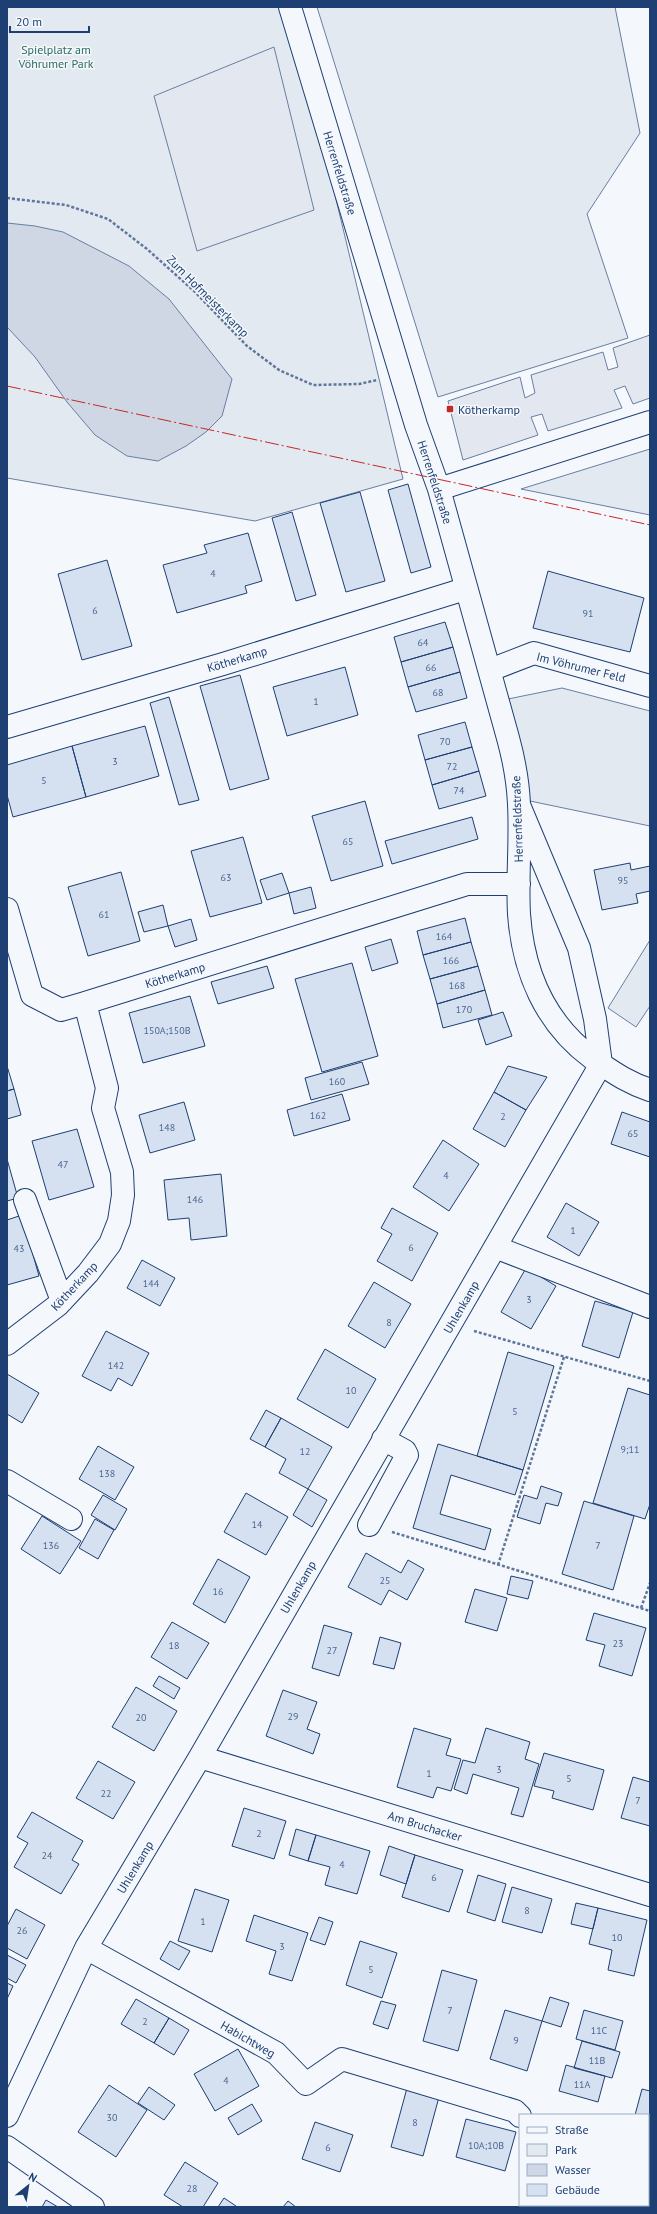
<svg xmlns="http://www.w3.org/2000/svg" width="657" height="2214" font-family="'PT Sans',sans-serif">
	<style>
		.green { fill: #e3e9f0; stroke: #687fa3 }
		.parking { fill: #e3e8f0; stroke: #687fa3 }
		.water { fill: #cfd7e4; stroke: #687fa3 }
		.building { fill: #d5e0f0; stroke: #1d3f73 }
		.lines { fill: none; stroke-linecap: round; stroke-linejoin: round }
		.minor-casing { stroke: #1d3f73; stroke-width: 24 }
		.path { stroke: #5e769c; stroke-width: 2.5; stroke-dasharray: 3 2; stroke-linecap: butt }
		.minor { stroke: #f4f7fb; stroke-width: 22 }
		.power { stroke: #c62828; stroke-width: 1; stroke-dasharray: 14 3 2 3; stroke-linecap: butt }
		.poi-dot { fill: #c62828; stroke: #f4f7fb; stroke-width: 1.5 }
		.labels { text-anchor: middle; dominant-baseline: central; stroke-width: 3; stroke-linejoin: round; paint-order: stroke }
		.number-label { font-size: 10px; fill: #4b6792 }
		.park-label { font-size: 12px; fill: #2c6c60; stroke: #f4f7fb }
		.street-label { font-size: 12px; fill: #1d3f73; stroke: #f4f7fb }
		.poi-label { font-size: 12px; fill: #1d3f73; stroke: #f4f7fb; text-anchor: start }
	</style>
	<rect width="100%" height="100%" fill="#f4f7fb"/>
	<path class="green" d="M7,7H290L403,479L255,521L7,478Z
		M317,7H615L640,133L587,214L628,338L438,397Z
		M650,449V515L521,489Z
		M562,688L650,711V826L530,801L508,699Z
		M650,940V1006L636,1027L608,1008Z"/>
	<path class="parking" d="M274,47L314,210L197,251L154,96Z
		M650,335V398L633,404L625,386L614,390L622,408L548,431L542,414L531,417L538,435L463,460L448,401L520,377L525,398L535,393L531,375L603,352L608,370L618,367L613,348Z"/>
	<path class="water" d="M7,223L35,226L63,232L129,266L169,299L232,379L222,416L206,432L186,446L158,461L127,456L95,435L67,402L35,357L7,327Z"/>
	<path class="building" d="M408,484L431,567L411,573L388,490Z
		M360,492L385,581L346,592L320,503Z
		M292,512L316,595L296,601L272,518Z
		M248,533L262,581L245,586L247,593L177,613L163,565L207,553L204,545Z
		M107,560L132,646L82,660L58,574Z
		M548,571L644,598L630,652L533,628Z
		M445,622L453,647L401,662L394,637Z
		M453,647L460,672L408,687L401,662Z
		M345,667L358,715L287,736L273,687Z
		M460,672L467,698L416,712L408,687Z
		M240,675L269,779L230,790L200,686Z
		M169,697L199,800L179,805L150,703Z
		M465,722L472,747L425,760L418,735Z
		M145,726L159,776L86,797L72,746Z
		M72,746L86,797L13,817L7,795V765Z
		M472,747L479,771L432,785L425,760Z
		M479,771L486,796L439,809L432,785Z
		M365,801L383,866L331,881L312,816Z
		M472,817L478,839L392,864L385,841Z
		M243,837L262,903L210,917L191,851Z
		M630,863L631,870L650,866V891L636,894L638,903L602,910L594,870Z
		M121,872L140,941L88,956L68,887Z
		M282,873L289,893L267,900L260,880Z
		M311,887L316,908L294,914L289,893Z
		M163,905L168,926L144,932L138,912Z
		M465,918L471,942L423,955L417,931Z
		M191,919L197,940L175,947L168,926Z
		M391,939L398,963L372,971L365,947Z
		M471,942L478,966L430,979L423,955Z
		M352,963L378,1056L322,1072L295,979Z
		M267,966L274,988L218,1004L211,982Z
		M478,966L485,990L437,1004L430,979Z
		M485,990L492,1015L443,1028L437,1004Z
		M190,996L205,1046L143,1063L129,1013Z
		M503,1012L512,1036L486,1045L478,1020Z
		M362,1062L369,1084L311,1100L305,1078Z
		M7,1066L14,1089L7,1091Z
		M508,1066L547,1077L526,1110L494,1092Z
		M14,1089L21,1115L7,1119V1091Z
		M494,1092L526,1110L505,1147L473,1129Z
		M342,1094L350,1120L294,1136L287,1110Z
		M184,1102L195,1140L150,1153L139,1115Z
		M622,1112L650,1122V1157L611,1144Z
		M77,1129L94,1187L49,1200L32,1141Z
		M443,1140L479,1164L449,1211L413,1187Z
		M7,1159L18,1198L7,1201Z
		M221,1174L227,1236L191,1240L189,1218L168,1220L164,1180Z
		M566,1203L599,1222L579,1256L547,1237Z
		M392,1208L438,1233L412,1281L377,1261L392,1234L381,1228Z
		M22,1215L39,1276L7,1285V1220Z
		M142,1260L175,1278L160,1306L127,1288Z
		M526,1268L556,1286L531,1329L501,1312Z
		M374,1282L411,1304L385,1348L348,1326Z
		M595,1301L633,1312L619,1358L582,1346Z
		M106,1331L149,1353L132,1386L118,1378L111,1391L82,1376Z
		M325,1349L376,1379L348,1428L297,1399Z
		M508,1352L554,1366L523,1470L477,1456Z
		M7,1374L39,1393L22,1423L7,1414Z
		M628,1388L650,1395V1504L645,1519L593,1503Z
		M266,1410L281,1418L265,1447L250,1439Z
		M281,1418L332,1447L308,1489L279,1473L286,1459L265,1447Z
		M438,1444L523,1470L515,1495L451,1475L440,1514L491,1529L485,1550L413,1528Z
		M98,1446L134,1467L115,1500L79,1479Z
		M541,1486L562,1493L558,1506L546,1503L540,1524L517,1517L524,1495L537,1499Z
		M308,1489L327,1500L312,1527L293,1515Z
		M246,1493L288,1517L266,1555L224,1532Z
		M103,1495L127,1509L115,1530L91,1515Z
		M584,1501L634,1516L613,1590L562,1574Z
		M42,1516L81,1541L60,1574L21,1549Z
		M95,1519L114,1530L98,1559L79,1548Z
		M366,1553L401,1573L408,1560L424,1569L407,1600L389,1590L381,1605L348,1587Z
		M218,1559L250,1577L225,1623L193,1604Z
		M511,1576L533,1581L528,1599L507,1594Z
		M475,1589L507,1598L497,1631L465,1622Z
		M594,1613L646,1628L632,1676L599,1666L605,1645L586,1640Z
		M172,1622L209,1643L187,1679L151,1657Z
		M324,1625L352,1633L339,1676L312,1668Z
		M380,1637L401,1643L394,1669L373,1664Z
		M159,1676L180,1688L174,1699L153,1686Z
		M136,1687L177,1711L154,1751L112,1727Z
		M283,1690L317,1702L307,1729L320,1734L313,1754L266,1736Z
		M414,1728L451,1739L446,1755L461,1759L451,1791L437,1787L433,1798L397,1787Z
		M486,1728L530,1742L525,1759L539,1764L523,1817L511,1814L519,1788L473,1774L467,1794L454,1789L463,1760L475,1763Z
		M544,1753L604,1770L593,1810L552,1798L554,1791L534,1786Z
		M98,1761L135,1782L113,1819L76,1798Z
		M633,1777L650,1782V1826L621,1818Z
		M244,1808L286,1821L274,1859L232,1846Z
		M32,1812L83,1841L72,1860L79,1864L61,1894L14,1867L28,1843L17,1837Z
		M296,1829L316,1835L308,1861L289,1855Z
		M316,1835L370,1851L357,1894L325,1885L330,1867L308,1861Z
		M389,1846L415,1855L406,1884L380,1875Z
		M415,1855L463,1870L449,1912L402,1897Z
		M478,1875L506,1884L495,1921L467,1912Z
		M512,1887L552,1899L542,1933L502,1922Z
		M195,1889L229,1900L212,1952L178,1941Z
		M576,1903L598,1908L593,1929L571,1924Z
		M598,1908L647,1920L634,1976L608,1970L612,1950L589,1944Z
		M16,1909L45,1925L27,1959L7,1948V1926Z
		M254,1915L308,1933L292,1981L269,1974L276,1951L246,1941Z
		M319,1917L333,1922L325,1945L310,1940Z
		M170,1941L190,1951L179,1970L160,1959Z
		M360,1941L397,1953L382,1998L346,1985Z
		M7,1955L26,1965L16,1983L7,1978Z
		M442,1970L477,1980L458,2051L423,2041Z
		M7,1983L13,1986L7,1999Z
		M550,1997L569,2003L561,2027L542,2021Z
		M136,1999L169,2018L154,2043L121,2024Z
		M381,2001L396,2005L388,2029L373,2024Z
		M505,2010L542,2021L527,2071L490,2059Z
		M584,2010L623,2021L615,2050L576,2039Z
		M169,2018L189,2030L174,2055L154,2043Z
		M582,2041L620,2052L612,2078L574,2068Z
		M238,2049L259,2086L215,2111L194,2074Z
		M566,2065L605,2076L598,2102L559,2091Z
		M109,2085L147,2110L116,2157L78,2132Z
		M149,2087L175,2105L164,2120L138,2103Z
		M407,2088L439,2097L423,2156L391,2147Z
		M642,2089L650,2091V2123L648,2122V2115H635Z
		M252,2104L262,2121L238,2135L228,2118Z
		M466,2119L516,2132L505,2171L456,2157Z
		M315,2122L353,2135L340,2172L302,2159Z
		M185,2162L218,2183L203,2207H183L164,2195Z
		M224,2198L236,2206V2207H218Z
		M46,2200L58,2207H42Z
		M288,2201L296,2207H283Z
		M531,2205H573V2207H530Z"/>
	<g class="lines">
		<g class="minor-casing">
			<path id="minor" d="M290,7L416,425L439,489L508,738C514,760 518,782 519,804C521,841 517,877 519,914C523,971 545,1023 592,1058C613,1072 626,1082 650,1090
				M439,489L650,422
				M490,670L534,653L650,686
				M7,727L223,664L465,589
				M7,909L32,995L61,1010L85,1003
				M25,1200L62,1301
				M495,1247L650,1307
				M7,1344L58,1305L88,1273L110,1244L119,1221L123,1195L122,1172L103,1108L107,1088L85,1003L467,884H519
				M7,1481L71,1519
				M369,1525L407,1455L405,1451L383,1439
				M200,1757L650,1895
				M86,1948L276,2053L306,2084L342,2059L515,2111L520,2116
				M7,2116L86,1948L200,1757L601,1064L595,1019L579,948L519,805
				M7,2147L93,2207
				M614,2205L617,2207"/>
		</g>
		<path class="path" d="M7,198L66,205L108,219L147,249L194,291L247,346L279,370L313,385L359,384L377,380
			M474,1331L650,1381
			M392,1532L650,1611
			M498,1565L564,1357
			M641,1608L650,1583"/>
		<use href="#minor" class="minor"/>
		<path class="power" d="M7,386L650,525"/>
	</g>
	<rect class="poi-dot" x="446" y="405" width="8" height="8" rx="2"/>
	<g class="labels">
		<g class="number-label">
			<text x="213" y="573">4</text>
			<text x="95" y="610">6</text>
			<text x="588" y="613">91</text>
			<text x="423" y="642">64</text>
			<text x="431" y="667">66</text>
			<text x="438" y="692">68</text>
			<text x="316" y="701">1</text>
			<text x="445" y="741">70</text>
			<text x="115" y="761">3</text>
			<text x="452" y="766">72</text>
			<text x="44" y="780">5</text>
			<text x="459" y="790">74</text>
			<text x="348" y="841">65</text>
			<text x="226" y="877">63</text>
			<text x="623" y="880">95</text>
			<text x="104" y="914">61</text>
			<text x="444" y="936">164</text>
			<text x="451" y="960">166</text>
			<text x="457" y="985">168</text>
			<text x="464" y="1009">170</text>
			<text x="167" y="1030">150A;150B</text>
			<text x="337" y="1081">160</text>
			<text x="318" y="1115">162</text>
			<text x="503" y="1116">2</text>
			<text x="167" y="1127">148</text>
			<text x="633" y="1133">65</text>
			<text x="63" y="1164">47</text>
			<text x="446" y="1175">4</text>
			<text x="195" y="1199">146</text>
			<text x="573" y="1230">1</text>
			<text x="411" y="1247">6</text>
			<text x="19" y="1248">43</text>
			<text x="151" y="1283">144</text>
			<text x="529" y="1299">3</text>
			<text x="389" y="1322">8</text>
			<text x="116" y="1365">142</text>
			<text x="351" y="1390">10</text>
			<text x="515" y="1411">5</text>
			<text x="630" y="1449">9;11</text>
			<text x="305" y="1451">12</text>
			<text x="107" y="1473">138</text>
			<text x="257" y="1524">14</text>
			<text x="51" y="1545">136</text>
			<text x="598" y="1545">7</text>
			<text x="385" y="1580">25</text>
			<text x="218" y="1591">16</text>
			<text x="618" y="1643">23</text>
			<text x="174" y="1645">18</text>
			<text x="332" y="1650">27</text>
			<text x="293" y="1716">29</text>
			<text x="141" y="1717">20</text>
			<text x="499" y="1769">3</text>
			<text x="429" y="1773">1</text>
			<text x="569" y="1778">5</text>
			<text x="106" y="1793">22</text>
			<text x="638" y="1800">7</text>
			<text x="259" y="1833">2</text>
			<text x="47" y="1855">24</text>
			<text x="342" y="1864">4</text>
			<text x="434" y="1877">6</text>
			<text x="527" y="1910">8</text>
			<text x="203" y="1921">1</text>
			<text x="22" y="1930">26</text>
			<text x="617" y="1937">10</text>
			<text x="282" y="1946">3</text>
			<text x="371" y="1969">5</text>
			<text x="450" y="2010">7</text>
			<text x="145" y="2021">2</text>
			<text x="599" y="2030">11C</text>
			<text x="516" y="2040">9</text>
			<text x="597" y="2060">11B</text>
			<text x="226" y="2080">4</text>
			<text x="582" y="2084">11A</text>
			<text x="112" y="2117">30</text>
			<text x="415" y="2122">8</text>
			<text x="486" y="2145">10A;10B</text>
			<text x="328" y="2147">6</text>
			<text x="192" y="2188">28</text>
		</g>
		<g class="park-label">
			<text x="56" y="49">Spielplatz am<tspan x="56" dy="14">Vöhrumer Park</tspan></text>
		</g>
		<g class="street-label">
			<text transform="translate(340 173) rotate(73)">Herrenfeldstraße</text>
			<text transform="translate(208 296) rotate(45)">Zum Hofmeisterkamp</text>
			<text transform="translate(435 482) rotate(72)">Herrenfeldstraße</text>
			<text transform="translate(237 659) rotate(-17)">Kötherkamp</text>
			<text transform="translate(581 667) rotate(14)">Im Vöhrumer Feld</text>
			<text transform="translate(517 819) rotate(-92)">Herrenfeldstraße</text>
			<text transform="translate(175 975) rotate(-17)">Kötherkamp</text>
			<text transform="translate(74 1286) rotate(-47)">Kötherkamp</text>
			<text transform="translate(461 1307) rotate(-60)">Uhlenkamp</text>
			<text transform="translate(298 1587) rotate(-60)">Uhlenkamp</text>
			<text transform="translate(425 1826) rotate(17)">Am Bruchacker</text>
			<text transform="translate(135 1867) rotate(-59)">Uhlenkamp</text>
			<text transform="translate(248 2039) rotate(30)">Habichtweg</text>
		</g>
		<g class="poi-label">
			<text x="458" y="409">Kötherkamp</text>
		</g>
	</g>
	<rect width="657" height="2214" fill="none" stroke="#1d3f73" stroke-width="16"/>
	<rect x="519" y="2114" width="130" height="92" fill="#f4f7fb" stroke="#9eadc5"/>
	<rect x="527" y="2127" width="20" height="6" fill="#f4f7fb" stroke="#9eadc5"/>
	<text x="555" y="2134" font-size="12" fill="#1d3f73">Straße</text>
	<rect x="527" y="2144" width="20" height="12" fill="#e3e9f0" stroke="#9eadc5"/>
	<text x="555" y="2154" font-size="12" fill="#1d3f73">Park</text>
	<rect x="527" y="2164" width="20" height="12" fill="#cfd7e4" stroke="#9eadc5"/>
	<text x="555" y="2174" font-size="12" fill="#1d3f73">Wasser</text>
	<rect x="527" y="2184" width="20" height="12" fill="#d5e0f0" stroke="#9eadc5"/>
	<text x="555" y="2194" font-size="12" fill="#1d3f73">Gebäude</text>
	<g transform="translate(28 2186) rotate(30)" stroke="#f4f7fb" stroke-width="3" paint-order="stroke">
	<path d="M0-3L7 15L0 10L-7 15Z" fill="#1d3f73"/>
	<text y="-6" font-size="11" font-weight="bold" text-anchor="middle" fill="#1d3f73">N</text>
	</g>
	<path d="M10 26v6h79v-6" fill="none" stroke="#1d3f73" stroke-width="2"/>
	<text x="16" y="26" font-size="12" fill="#1d3f73" stroke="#f4f7fb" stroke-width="3" paint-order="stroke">20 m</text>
</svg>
